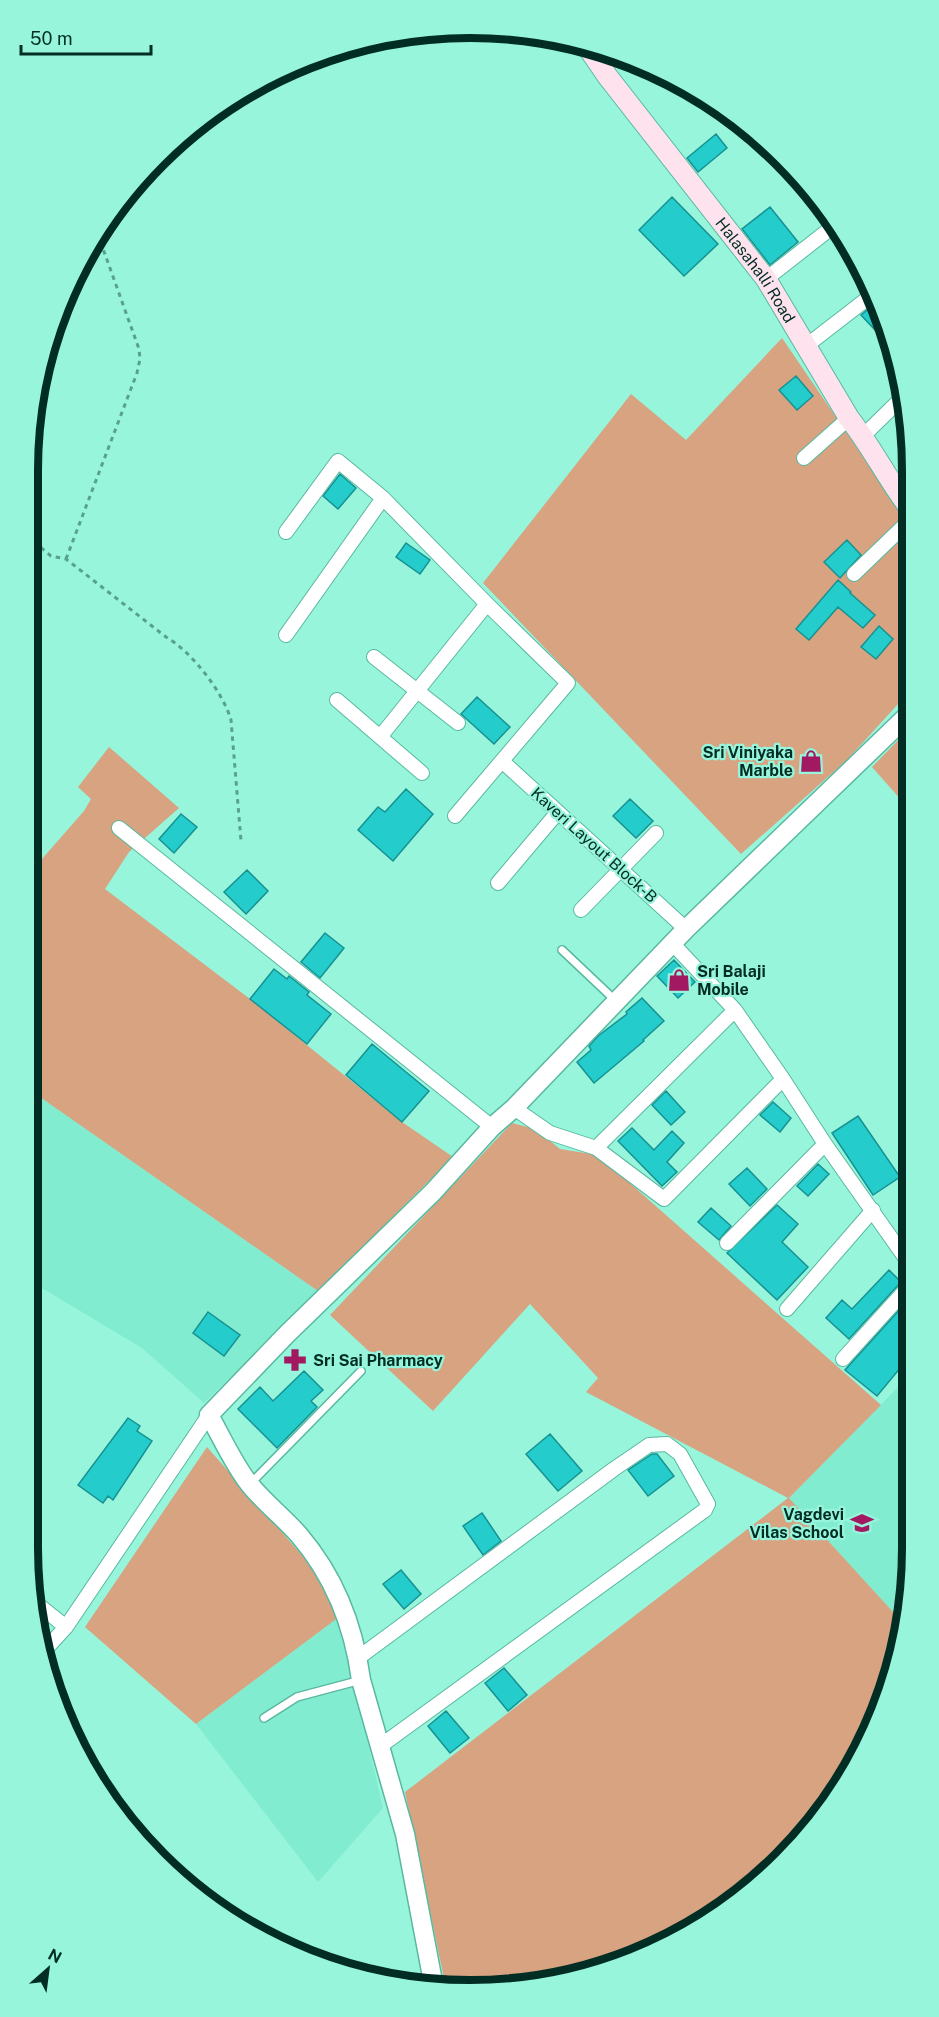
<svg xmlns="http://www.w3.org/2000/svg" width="939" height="2017" font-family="'Public Sans',sans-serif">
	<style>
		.built { fill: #82ecd0 }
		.green { fill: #d7a380 }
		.building { fill: #24cccc; stroke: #179191; stroke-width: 1.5 }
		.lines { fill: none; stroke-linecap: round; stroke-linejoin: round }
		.service-casing { stroke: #59b8a0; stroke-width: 10 }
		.minor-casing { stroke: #59b8a0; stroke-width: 16 }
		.tertiary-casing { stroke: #59b8a0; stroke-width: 21 }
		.secondary-casing { stroke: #59b8a0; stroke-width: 22 }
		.path { stroke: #58a18e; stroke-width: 3; stroke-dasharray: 4.5 4.5; stroke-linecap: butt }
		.service { stroke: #fff; stroke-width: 7 }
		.minor { stroke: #fff; stroke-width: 14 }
		.tertiary { stroke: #fff; stroke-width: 18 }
		.secondary { stroke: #fee3ee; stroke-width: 20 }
		.labels { text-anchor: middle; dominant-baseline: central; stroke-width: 4.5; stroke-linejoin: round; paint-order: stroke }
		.street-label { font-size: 16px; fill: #022d24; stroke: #97f5dc }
		.poi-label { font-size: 16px; font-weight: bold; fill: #022d24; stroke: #97f5dc; text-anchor: end }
		.rim { fill: none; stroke: #022d24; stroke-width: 8 }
	</style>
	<rect width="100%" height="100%" fill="#97f5dc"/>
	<path class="built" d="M27,1088L318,1291L204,1403L142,1348L27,1279Z
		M911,1374L912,1548L904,1624L789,1498Z
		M339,1617L383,1808L318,1882L196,1724Z"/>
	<path class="green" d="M782,338L909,524V692L847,760L741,854L483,583L631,394L686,440Z
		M909,729L910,810L872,767Z
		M109,747L179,808L129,852L105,889L250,999L402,1122L453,1157L318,1291L27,1088V863L34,868L84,811L91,799L78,787Z
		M512,1123L535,1129L560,1149L598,1155L881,1405L789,1498L904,1624V1633L878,1717L802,1840L687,1932L555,1982L469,1990L446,1988L405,1792L788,1498L586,1392L598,1378L530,1304L433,1411L330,1315Z
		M207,1447L308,1562L339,1617L196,1724L85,1627Z"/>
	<path class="building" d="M716,134L727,148L698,172L687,158Z
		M672,197L718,244L684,276L639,230Z
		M770,207L798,242L770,265L742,229Z
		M878,301L883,317L891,347L861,315Z
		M796,376L813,396L797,410L779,390Z
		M340,474L356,488L338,509L323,496Z
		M847,540L861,555L840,578L824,562Z
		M406,543L430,560L420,574L396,557Z
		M838,580L851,592L850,593L875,615L863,628L838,607L809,640L796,629Z
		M879,626L893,639L876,659L861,647Z
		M477,697L510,727L494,744L461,714Z
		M406,789L433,814L393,861L358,830L378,807L385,812Z
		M630,799L653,821L636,838L613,816Z
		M181,814L197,827L174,853L159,839Z
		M247,870L268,891L246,914L224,892Z
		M325,933L344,948L320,978L301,962Z
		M674,960L695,982L678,998L657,976Z
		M274,969L287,979L289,976L309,992L307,995L331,1014L307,1044L250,999Z
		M642,998L664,1021L643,1040L644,1041L594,1083L577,1062L591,1050L589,1046L598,1036L627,1014L626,1012Z
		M372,1044L429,1091L402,1122L346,1075Z
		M666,1091L685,1112L671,1125L652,1105Z
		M773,1102L791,1118L780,1132L760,1115Z
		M858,1116L900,1177L873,1195L832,1133Z
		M632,1128L654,1150L672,1131L684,1143L667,1162L677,1172L662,1186L618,1141Z
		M818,1164L829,1174L808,1196L797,1186Z
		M747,1168L767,1189L750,1206L729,1184Z
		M777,1205L798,1224L782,1242L808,1267L777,1300L727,1253Z
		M711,1208L731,1226L719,1240L698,1222Z
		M889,1270L901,1282L849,1339L826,1318L842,1300L852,1309Z
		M911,1297V1355L877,1396L845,1370Z
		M208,1312L240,1335L224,1356L193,1333Z
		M304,1371L323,1390L311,1401L317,1407L277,1448L238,1409L260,1387L273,1401Z
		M128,1418L140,1426L137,1431L152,1441L113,1500L108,1496L103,1503L78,1485Z
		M550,1434L582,1471L558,1491L526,1454Z
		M652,1454H657L674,1476L648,1496L628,1470Z
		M482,1513L501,1541L483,1555L463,1526Z
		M401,1570L421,1594L404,1609L383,1584Z
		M504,1668L527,1695L508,1711L485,1683Z
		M446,1711L469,1738L450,1753L428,1726Z"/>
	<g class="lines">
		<g class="service-casing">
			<path id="service" d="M562,950L617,1002
				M251,1483L361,1371
				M264,1718L297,1697L361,1680"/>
		</g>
		<g class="minor-casing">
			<path id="minor" d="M766,279L835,225
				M806,346L872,295
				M863,436L904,396
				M804,458L849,418
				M896,490L908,479
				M286,532L338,461L383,498L487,604L568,683L455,816
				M854,574L909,521
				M286,635L383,498
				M374,657L458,723
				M337,700L422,773
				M380,737L487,604
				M502,761L686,929
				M119,828L492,1127
				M498,883L558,812
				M581,910L656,833
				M673,944L735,1010L783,1079L825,1144L911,1266
				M514,1108L550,1133L596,1148L664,1199L783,1079
				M596,1148L735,1010
				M727,1243L825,1144
				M787,1309L873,1210
				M843,1359L911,1284
				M36,1603L66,1627
				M44,1651L66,1627L209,1415
				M358,1658L614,1469L649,1445L667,1444L680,1454L708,1504L705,1510L379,1747"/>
		</g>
		<g class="tertiary-casing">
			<path id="tertiary" d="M434,1987L405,1834L361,1680C354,1627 334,1576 299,1535C284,1518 265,1503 251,1486C236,1469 221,1436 209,1415L287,1334L433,1192L492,1127L514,1108L686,929L909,714"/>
		</g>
		<g class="secondary-casing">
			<g id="secondary">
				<path id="s1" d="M586,45L608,77L766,279L849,418C871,446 887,478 908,506"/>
			</g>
		</g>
		<path class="path" d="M27,536L51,556L66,559L166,637C191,651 223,692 231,720L241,841
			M66,559L137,373L140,359L139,349L97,232
			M903,1432L912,1447"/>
		<use href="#service" class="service"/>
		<use href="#minor" class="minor"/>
		<use href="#tertiary" class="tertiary"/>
		<use href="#secondary" class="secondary"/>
	</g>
	<defs>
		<g id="shop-bare" transform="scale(1.8)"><path d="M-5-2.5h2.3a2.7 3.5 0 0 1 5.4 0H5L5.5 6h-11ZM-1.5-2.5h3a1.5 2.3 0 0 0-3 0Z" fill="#a21861" stroke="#97f5dc" stroke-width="2.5" paint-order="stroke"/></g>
		<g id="pharmacy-bare" transform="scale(1.8)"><path d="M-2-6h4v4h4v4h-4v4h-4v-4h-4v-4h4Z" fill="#a21861" stroke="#97f5dc" stroke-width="2.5" paint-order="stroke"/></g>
		<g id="school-bare" transform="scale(1.8)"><path d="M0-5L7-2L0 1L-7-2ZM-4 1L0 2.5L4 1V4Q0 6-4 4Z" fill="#a21861" stroke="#97f5dc" stroke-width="2.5" paint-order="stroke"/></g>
	</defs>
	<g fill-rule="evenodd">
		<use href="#shop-bare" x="811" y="761"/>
		<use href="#shop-bare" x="679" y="980"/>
		<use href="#pharmacy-bare" x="295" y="1360"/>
		<use href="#school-bare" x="862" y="1523"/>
	</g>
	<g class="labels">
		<g class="street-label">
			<text stroke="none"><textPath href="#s1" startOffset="282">Halasahalli Road</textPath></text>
			<text transform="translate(594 845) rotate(42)">Kaveri Layout Block-B</text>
		</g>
		<g class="poi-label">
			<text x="793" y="752">Sri Viniyaka<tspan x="793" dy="18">Marble</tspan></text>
			<text x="697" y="971" text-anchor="start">Sri Balaji<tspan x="697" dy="18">Mobile</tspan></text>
			<text x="313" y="1360" text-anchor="start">Sri Sai Pharmacy</text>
			<text x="844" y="1514">Vagdevi<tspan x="844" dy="18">Vilas School</tspan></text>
		</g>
	</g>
	<path d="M0 0H939V2017H0ZM470 38H470A432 432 0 0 1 902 470V1548A432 432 0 0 1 470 1980H470A432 432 0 0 1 38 1548V470A432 432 0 0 1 470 38Z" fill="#97f5dc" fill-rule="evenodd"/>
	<path class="rim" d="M470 38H470A432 432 0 0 1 902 470V1548A432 432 0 0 1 470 1980H470A432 432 0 0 1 38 1548V470A432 432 0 0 1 470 38Z"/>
	<g transform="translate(48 1969) rotate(28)" stroke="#97f5dc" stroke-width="4.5" paint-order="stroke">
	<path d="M0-4.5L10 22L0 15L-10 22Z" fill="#022d24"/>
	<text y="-9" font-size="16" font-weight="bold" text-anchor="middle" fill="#022d24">N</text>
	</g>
	<path d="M21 45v9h130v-9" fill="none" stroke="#022d24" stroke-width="3"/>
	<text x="30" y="45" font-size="18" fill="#022d24" stroke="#97f5dc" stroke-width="4.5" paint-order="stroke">50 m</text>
</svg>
